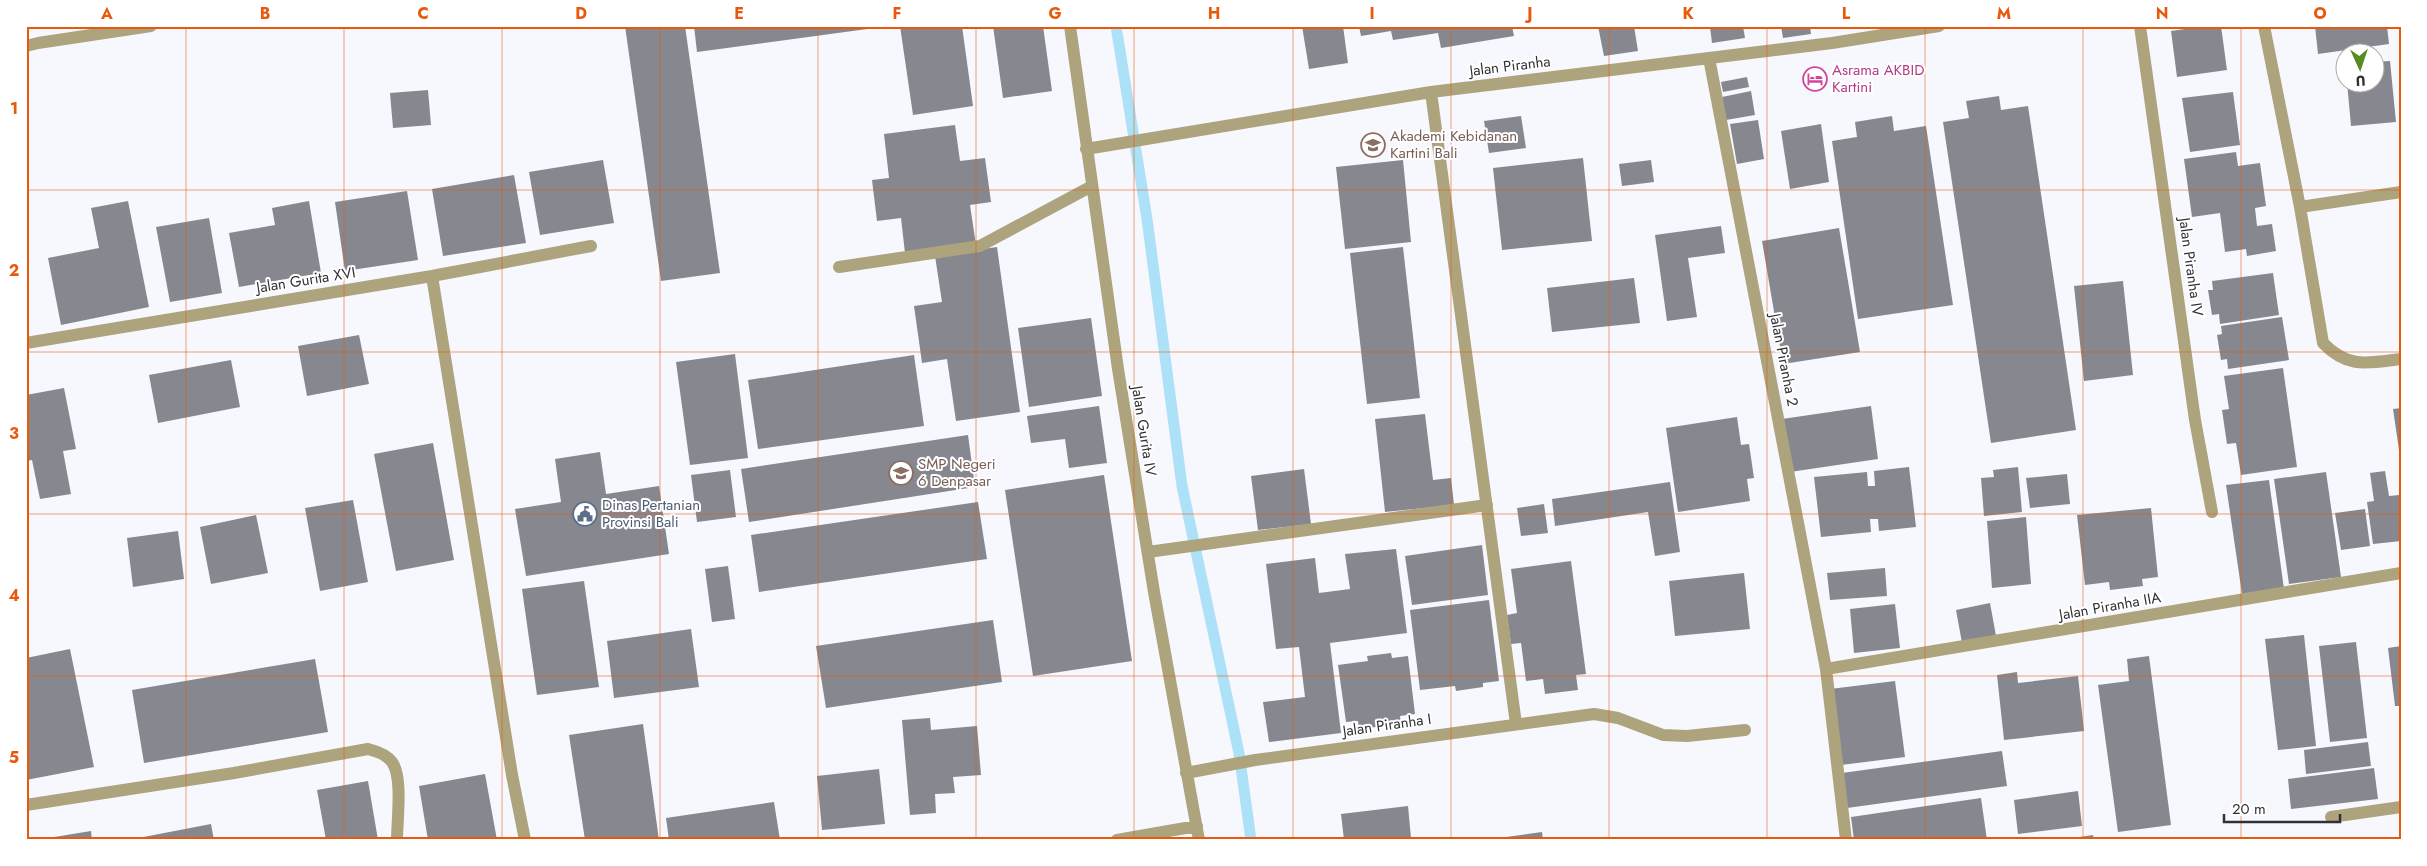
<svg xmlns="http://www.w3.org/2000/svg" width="2427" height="866" font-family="Jost,sans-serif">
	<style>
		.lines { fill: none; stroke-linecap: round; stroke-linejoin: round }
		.stream { stroke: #ade1f7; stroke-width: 11 }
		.building { fill: #87878f }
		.minor { stroke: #ada37c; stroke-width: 12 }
		.grid { fill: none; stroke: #e8590c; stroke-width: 1; stroke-opacity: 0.55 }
		.labels { text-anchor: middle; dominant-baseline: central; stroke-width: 4; stroke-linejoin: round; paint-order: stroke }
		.street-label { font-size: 15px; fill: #313135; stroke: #fff }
		.hotel-label { font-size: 15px; fill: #b23c85; stroke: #fff; text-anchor: start }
		.education-label { font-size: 15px; fill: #785e54; stroke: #fff; text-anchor: start }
		.service-label { font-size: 15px; fill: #4e5e75; stroke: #fff; text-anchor: start }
		.neatline { fill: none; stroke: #e8590c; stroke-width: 2 }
		.grid-label { font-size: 16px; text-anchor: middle; font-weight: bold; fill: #e8590c }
	</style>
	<rect width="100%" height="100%" fill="#f7f7fe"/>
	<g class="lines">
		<path class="stream" d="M1116,26L1147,219L1182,486L1239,753L1251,840"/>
	</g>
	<path class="building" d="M625,26H685L720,273L661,281Z
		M694,26H882V27L697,52Z
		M900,26H962L973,106L913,115Z
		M993,26H1043L1052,91L1003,98Z
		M1302,26H1343L1348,63L1309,69Z
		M1359,26H1512L1514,36L1441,48L1438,33L1393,40L1391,31L1361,36Z
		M1598,26H1634L1638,51L1604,56Z
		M1718,26H1743L1745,38L1712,43L1710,27Z
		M1781,26H1810L1811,34L1783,38Z
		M2206,26H2221L2227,70L2177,77L2171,31Z
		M2315,26H2387L2389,44L2318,54Z
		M2390,61L2396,122L2351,126L2347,82H2374V62Z
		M1747,77L1749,87L1723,92L1721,82Z
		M428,90L431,125L393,128L390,93Z
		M1751,91L1755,115L1726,120L1722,97Z
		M2233,92L2240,145L2190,152L2182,98Z
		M1999,96L2001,110L2028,106L2076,430L1991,443L1943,122L1969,118L1966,101Z
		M1521,116L1526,148L1489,153L1484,121Z
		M1892,116L1894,131L1926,126L1953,305L1858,319L1832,141L1857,137L1855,122Z
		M1758,120L1764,159L1737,164L1730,124Z
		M1821,124L1829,182L1790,189L1781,131Z
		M955,125L960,161L985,158L991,202L970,205L976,245L905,253L901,218L877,221L872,180L889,178L884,134Z
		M2236,152L2238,166L2260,163L2266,206L2255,208L2257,226L2272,224L2276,251L2247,256L2246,249L2225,252L2220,213L2192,217L2184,159Z
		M1583,158L1592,241L1502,250L1493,168Z
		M603,160L614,223L540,235L529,172Z
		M1403,160L1411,242L1345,249L1336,167Z
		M1651,160L1654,182L1622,186L1619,164Z
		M514,175L526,243L443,256L432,189Z
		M407,191L418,260L345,271L335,202Z
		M128,201L149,307L61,325L48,258L99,248L91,208Z
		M309,201L321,273L239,287L229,233L275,225L272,208Z
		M209,218L222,293L170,302L156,227Z
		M1721,226L1725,253L1688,258L1697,317L1667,321L1655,235Z
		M1839,228L1860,352L1783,364L1762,241Z
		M997,247L1020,412L956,421L947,359L922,363L914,306L942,302L935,256Z
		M1403,247L1420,398L1367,404L1350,253Z
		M2273,273L2279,315L2220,324L2219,314L2212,315L2208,290H2213L2212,281Z
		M1634,278L1640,323L1552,332L1547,288Z
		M2123,281L2133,375L2084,381L2074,286Z
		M2282,317L2289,360L2228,369L2227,359L2221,360L2217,335L2222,334L2221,326Z
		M1091,318L1102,396L1029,407L1018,328Z
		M359,335L369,384L307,396L298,346Z
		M735,354L748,458L690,465L676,362Z
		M914,355L924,426L758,449L748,380Z
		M231,360L240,407L158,423L149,375Z
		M2283,368L2297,467L2241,475L2236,443L2227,444L2222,410L2229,409L2224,376Z
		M64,388L76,449L63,451L71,494L40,499L32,460L26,461V395Z
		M1099,406L1107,463L1069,468L1065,439L1031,443L1027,416Z
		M1871,406L1878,459L1790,472L1782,419Z
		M2401,408V457H2400L2393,409Z
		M1425,414L1433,480L1451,478L1454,505L1385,512L1375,419Z
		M1737,417L1741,445L1749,444L1754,478L1747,479L1750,501L1678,512L1666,428Z
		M968,435L975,487L749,522L741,469Z
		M433,443L454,560L396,571L374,454Z
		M600,452L606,494L659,486L669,554L526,576L515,509L561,502L555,459Z
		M1909,467L1916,527L1879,531L1878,519H1870L1871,532L1821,537L1814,477L1867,472L1868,486H1875L1874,471Z
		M2018,467L2022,512L1984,516L1981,478L1994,477L1993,470Z
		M1304,469L1311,524L1258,530L1251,476Z
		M730,470L736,517L697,522L691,475Z
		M2385,471L2389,496L2399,495L2401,541L2373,544L2367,502L2374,501L2370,473Z
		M2326,472L2341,577L2289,584L2274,479Z
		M2067,474L2070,504L2030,508L2026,478Z
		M1104,475L1132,661L1033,676L1005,490Z
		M2269,480L2284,589L2242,594L2226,485Z
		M1670,482L1680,552L1655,556L1648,512L1555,526L1552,499Z
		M353,500L368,582L320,591L305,508Z
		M978,502L987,559L759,592L751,535Z
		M1544,504L1548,533L1521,536L1517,508Z
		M2151,508L2158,577L2142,579L2143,586L2110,590L2109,582L2085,585L2077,515Z
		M2365,509L2370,546L2341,550L2335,513Z
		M256,515L268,573L211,584L200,527Z
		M2026,517L2031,584L1992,588L1987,521Z
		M178,531L184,579L133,587L127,538Z
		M1482,545L1488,595L1412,605L1405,556Z
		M1396,549L1407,633L1330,643L1341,733L1269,742L1263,702L1305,697L1299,647L1276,649L1266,564L1315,558L1319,593L1350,589L1345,554Z
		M1571,561L1586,674L1576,675L1578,690L1545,694L1543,679L1526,681L1521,643L1511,644L1507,615L1517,613L1511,569Z
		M728,566L735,619L712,622L705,569Z
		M1885,568L1887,596L1830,600L1827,573Z
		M1744,573L1750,629L1675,636L1669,581Z
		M584,581L599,687L537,695L522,589Z
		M1489,600L1499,681L1483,683V687L1456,691L1455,686L1420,690L1410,610Z
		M1990,603L1996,636L1962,643L1956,610Z
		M1895,604L1900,648L1854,653L1850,609Z
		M993,620L1002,682L826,708L816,646Z
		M691,629L699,687L614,698L607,641Z
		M2304,635L2316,746L2278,750L2265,639Z
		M2356,642L2367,738L2330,742L2319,646Z
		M2401,646V706H2395L2388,648Z
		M70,649L94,767L26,780V658Z
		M1391,653L1392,658L1408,656L1415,714L1400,716L1401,724L1359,729L1358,721L1346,722L1338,665L1368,661L1367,656Z
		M2149,656L2171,825L2118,832L2098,685L2129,681L2127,659Z
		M315,659L328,732L144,763L132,690Z
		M2017,672L2018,683L2078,676L2084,731L2004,740L1997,675Z
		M1895,681L1905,757L1841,765L1830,689Z
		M930,718L931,730L977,726L981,775L953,777L955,793L935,794L936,813L910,815L902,720Z
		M643,724L659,840H585L569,735Z
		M2368,742L2371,766L2306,774L2304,750Z
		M2002,751L2007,786L1847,808L1842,773Z
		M2374,768L2378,799L2291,809L2288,779Z
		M879,769L885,824L822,830L817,776Z
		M485,774L497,840H428L419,786Z
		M368,781L378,840H326L317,790Z
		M2078,791L2082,826L2018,834L2014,800Z
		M1981,798L1987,840H1854L1851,817Z
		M774,802L780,840H669L666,818Z
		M1408,806L1411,838L1344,840L1341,814Z
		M211,824L214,840H133V839Z
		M91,831L92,840H42V839Z
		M1542,832L1543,840H1507L1506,837Z
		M2093,835L2094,840H2067L2066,839Z"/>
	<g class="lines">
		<path class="minor" d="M1070,26L1118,369L1154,592L1199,840
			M2140,26L2195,420L2212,512
			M2264,26L2300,207L2323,343C2348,369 2368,363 2401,359
			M26,46L38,43L151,26
			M1709,58L1826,669L1846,840
			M1431,92L1516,724
			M1086,149L1431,92L1832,43L1939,26
			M2300,207L2401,192
			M839,267L980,246L1092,186
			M432,276L512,775L525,840
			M26,343L432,276L591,246
			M1148,552L1487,505
			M1826,669L2401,573
			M1186,773L1255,760L1594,714L1618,718L1663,735L1687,736L1745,730
			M26,805L234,773L368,749C376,751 387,755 392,762C403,777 397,820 397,840
			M2331,817L2401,807
			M1117,840L1197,826"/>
	</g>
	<path class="grid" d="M186,26V840M344,26V840M502,26V840M660,26V840M818,26V840M976,26V840M1134,26V840M1293,26V840M1451,26V840M1609,26V840M1767,26V840M1925,26V840M2083,26V840M2241,26V840M26,190H2401M26,352H2401M26,514H2401M26,676H2401"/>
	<defs>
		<g id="hotel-ring" transform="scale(1.25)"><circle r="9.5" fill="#fff" stroke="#d1479c" stroke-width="1.5"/><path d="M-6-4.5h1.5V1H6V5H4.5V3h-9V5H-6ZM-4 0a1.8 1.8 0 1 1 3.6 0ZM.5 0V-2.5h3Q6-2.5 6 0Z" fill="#d1479c"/></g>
		<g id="university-ring" transform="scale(1.25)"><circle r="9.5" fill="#fff" stroke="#8d6e63" stroke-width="1.5"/><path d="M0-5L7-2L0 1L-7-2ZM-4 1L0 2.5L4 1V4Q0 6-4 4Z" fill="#8d6e63"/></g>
		<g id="school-ring" transform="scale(1.25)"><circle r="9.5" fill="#fff" stroke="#8d6e63" stroke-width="1.5"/><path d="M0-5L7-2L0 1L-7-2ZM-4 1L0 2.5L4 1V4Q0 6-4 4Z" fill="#8d6e63"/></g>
		<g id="civic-ring" transform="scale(1.25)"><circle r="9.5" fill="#fff" stroke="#5c6f8a" stroke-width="1.5"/><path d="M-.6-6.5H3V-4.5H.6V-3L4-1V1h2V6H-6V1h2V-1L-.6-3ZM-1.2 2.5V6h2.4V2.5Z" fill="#5c6f8a"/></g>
	</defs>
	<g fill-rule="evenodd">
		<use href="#hotel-ring" x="1815" y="79"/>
		<use href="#university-ring" x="1373" y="145"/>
		<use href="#school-ring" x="901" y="473"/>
		<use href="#civic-ring" x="585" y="514"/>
	</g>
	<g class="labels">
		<g class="street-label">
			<text transform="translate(1510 66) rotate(-7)">Jalan Piranha</text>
			<text transform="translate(2191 267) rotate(82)">Jalan Piranha IV</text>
			<text transform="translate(306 280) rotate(-9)">Jalan Gurita XVI</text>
			<text transform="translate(1784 360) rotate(79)">Jalan Piranha 2</text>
			<text transform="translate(1144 431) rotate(81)">Jalan Gurita IV</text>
			<text transform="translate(2110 606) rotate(-10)">Jalan Piranha IIA</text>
			<text transform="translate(1387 725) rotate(-8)">Jalan Piranha I</text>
		</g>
		<g class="hotel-label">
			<text x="1832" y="70">Asrama AKBID<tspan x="1832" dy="17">Kartini</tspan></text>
		</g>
		<g class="education-label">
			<text x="1390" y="136">Akademi Kebidanan<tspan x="1390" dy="17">Kartini Bali</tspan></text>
			<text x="918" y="464">SMP Negeri<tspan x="918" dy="17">6 Denpasar</tspan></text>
		</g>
		<g class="service-label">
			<text x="602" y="505">Dinas Pertanian<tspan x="602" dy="17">Provinsi Bali</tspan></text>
		</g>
	</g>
	<rect width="2427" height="866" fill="none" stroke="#ffffff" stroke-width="55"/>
	<g transform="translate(2360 68) rotate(177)"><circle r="24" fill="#ffffff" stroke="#adadae"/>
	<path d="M0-4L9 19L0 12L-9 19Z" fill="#588b22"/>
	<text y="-8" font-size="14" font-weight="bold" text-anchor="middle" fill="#313135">U</text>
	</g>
	<path d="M2224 814v8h116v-8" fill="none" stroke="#313135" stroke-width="2.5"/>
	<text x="2232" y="814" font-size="15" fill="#313135" stroke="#ffffff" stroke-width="4" paint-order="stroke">20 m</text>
	<rect x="28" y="28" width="2372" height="810" class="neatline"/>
	<g class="grid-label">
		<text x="107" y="19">A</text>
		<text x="265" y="19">B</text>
		<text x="423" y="19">C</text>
		<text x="581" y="19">D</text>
		<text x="739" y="19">E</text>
		<text x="897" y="19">F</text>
		<text x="1055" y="19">G</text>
		<text x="1214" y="19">H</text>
		<text x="1372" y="19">I</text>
		<text x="1530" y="19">J</text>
		<text x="1688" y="19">K</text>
		<text x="1846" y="19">L</text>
		<text x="2004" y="19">M</text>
		<text x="2162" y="19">N</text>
		<text x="2320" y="19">O</text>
		<text x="14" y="114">1</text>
		<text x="14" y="276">2</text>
		<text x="14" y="439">3</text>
		<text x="14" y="601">4</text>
		<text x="14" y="763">5</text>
	</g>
</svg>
